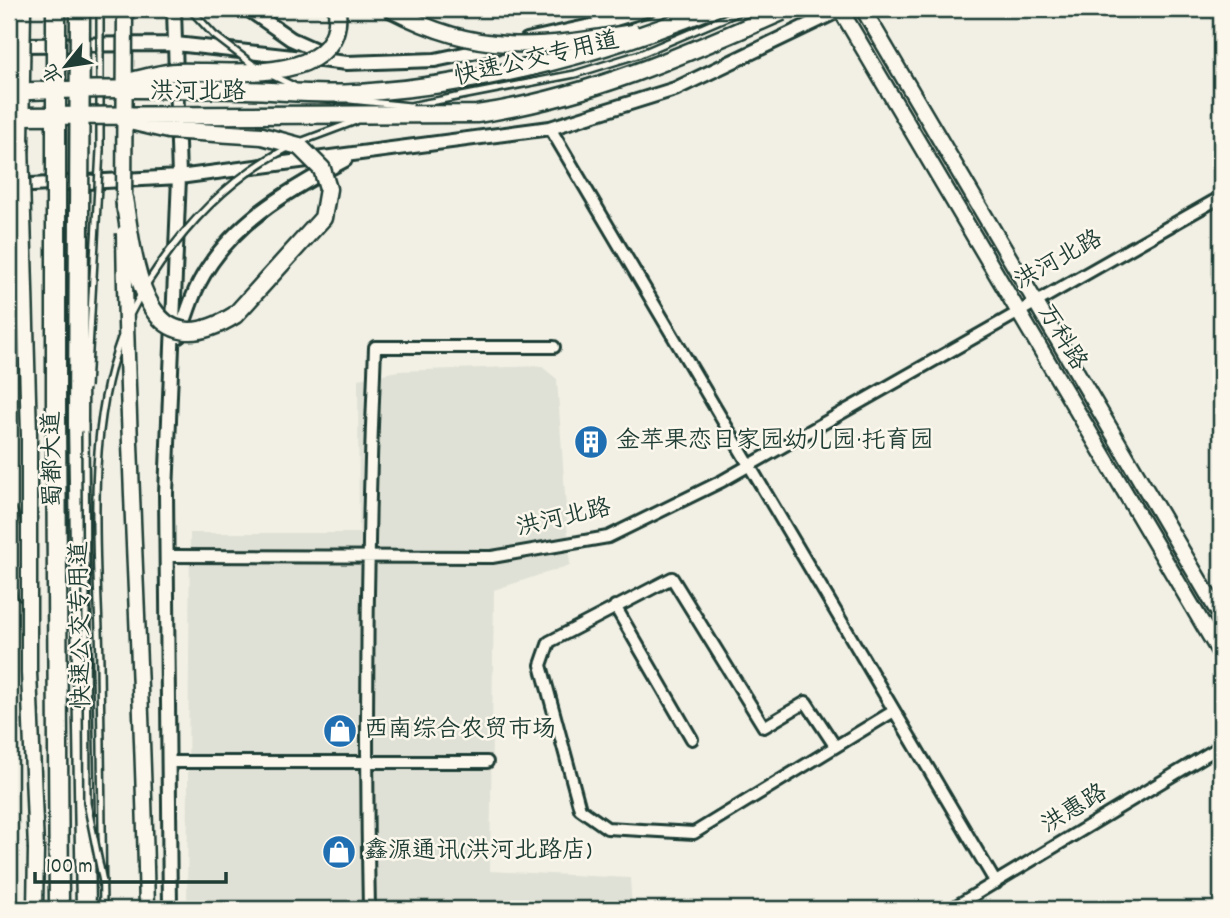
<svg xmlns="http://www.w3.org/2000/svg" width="1230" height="918" font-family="Dekko,'LXGW WenKai TC',sans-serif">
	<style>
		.built { fill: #e0e1d6 }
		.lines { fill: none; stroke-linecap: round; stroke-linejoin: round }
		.service-casing { stroke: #1f3d34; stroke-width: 10 }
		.minor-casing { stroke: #1f3d34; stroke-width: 16 }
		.tertiary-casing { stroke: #1f3d34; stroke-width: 18 }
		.secondary-casing { stroke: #1f3d34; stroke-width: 19 }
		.primary-casing { stroke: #1f3d34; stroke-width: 21 }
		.trunk-casing { stroke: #1f3d34; stroke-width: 23 }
		.service { stroke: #fbf7ec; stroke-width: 5 }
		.minor { stroke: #fbf7ec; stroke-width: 10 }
		.tertiary { stroke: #fbf7ec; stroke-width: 12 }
		.secondary { stroke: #fbf7ec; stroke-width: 14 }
		.primary { stroke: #fbf7ec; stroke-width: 16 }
		.trunk { stroke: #fbf7ec; stroke-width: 18 }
		.service-bridge-casing { stroke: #1f3d34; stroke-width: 10; stroke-linecap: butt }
		.secondary-bridge-casing { stroke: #1f3d34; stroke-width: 19; stroke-linecap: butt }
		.primary-bridge-casing { stroke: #1f3d34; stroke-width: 21; stroke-linecap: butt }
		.trunk-bridge-casing { stroke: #1f3d34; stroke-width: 23; stroke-linecap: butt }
		.service-bridge { stroke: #fbf7ec; stroke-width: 5 }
		.secondary-bridge { stroke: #fbf7ec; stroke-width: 14 }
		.primary-bridge { stroke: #fbf7ec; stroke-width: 16 }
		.trunk-bridge { stroke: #fbf7ec; stroke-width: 18 }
		.labels { text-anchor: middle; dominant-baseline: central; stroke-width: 5; stroke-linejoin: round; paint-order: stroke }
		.street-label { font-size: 24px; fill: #1f3d34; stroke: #fbf7ec }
		.poi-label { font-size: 24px; fill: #1f3d34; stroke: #fbf7ec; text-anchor: start }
	</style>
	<rect width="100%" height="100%" fill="#f2f0e5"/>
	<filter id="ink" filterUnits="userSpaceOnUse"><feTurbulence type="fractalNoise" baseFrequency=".0143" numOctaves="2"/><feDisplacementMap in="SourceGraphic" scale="14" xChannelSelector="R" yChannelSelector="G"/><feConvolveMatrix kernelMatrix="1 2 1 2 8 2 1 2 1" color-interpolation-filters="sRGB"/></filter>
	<g filter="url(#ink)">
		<path class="built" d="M541,366L557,379L570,565L494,590L490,871L630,878L632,909H187L190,533H359L358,379L398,371Z"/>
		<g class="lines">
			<g class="service-casing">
				<path id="service" d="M410,106L575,74L640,54L746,9
					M100,150V52
					M100,664L103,909"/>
			</g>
			<g class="minor-casing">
				<path id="minor" d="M550,128L996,883
					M167,556L492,557L608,537L722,481L1221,197
					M615,606L692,739
					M835,746L806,702L764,727L672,578L549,642L541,665L580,809L607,828L694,833L894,711
					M168,762H487
					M369,909C365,721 367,534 375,347H554
					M951,909L1221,746"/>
			</g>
			<g class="tertiary-casing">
				<path id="tertiary" d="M248,9L291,39L327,55
					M527,40L595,25L649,9
					M9,45L176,44L347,63L435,60L502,46
					M13,186L179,177L550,128L675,89L842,9
					M179,336C185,320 190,301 198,285C229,224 287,191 345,160
					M170,909L166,493L179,177L174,9"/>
			</g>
			<g class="secondary-casing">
				<path id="secondary" d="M840,9L1221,655
					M863,9L1221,617
					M146,868L147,909
					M35,909L36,849"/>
			</g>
			<g class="primary-casing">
				<path id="primary" d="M9,514L26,594"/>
			</g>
			<g class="trunk-casing">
				<path id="trunk" d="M56,417L59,909
					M78,423L86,909"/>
			</g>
			<use href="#service" class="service"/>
			<use href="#minor" class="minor"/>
			<use href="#tertiary" class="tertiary"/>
			<use href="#secondary" class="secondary"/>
			<use href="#primary" class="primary"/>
			<use href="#trunk" class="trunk"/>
			<g class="service-bridge-casing">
				<path id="service-bridge" d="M190,9L214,35L256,67
					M100,52V9
					M271,75L294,86
					M350,100L410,106
					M300,142L356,121
					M146,285C181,230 228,178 288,148
					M131,313L141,294
					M87,387L100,150
					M85,424L87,803L103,882
					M100,664C98,560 84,438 121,338"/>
			</g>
			<g class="secondary-bridge-casing">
				<path id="secondary-bridge" d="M23,9L21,143L29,435V672L36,849
					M389,9C480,56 536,48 633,32
					M124,209L125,9
					M124,233C127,445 141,656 146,868"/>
			</g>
			<g class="primary-bridge-casing">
				<path id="primary-bridge" d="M12,9L21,62
					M128,82C144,78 160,73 176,72C226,70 345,88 337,9
					M9,92C87,88 165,89 243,90C285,91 329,96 371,92C486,83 603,53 711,9
					M9,116L477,114C586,98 682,56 782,12
					M124,198C134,259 142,373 235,315L323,218L328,189L322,169L299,146L262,136L168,130L134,122
					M9,227L21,143"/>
			</g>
			<g class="trunk-bridge-casing">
				<path id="trunk-bridge" d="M56,9V417
					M78,423L80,9"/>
			</g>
			<use href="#service-bridge" class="service-bridge"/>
			<use href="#secondary-bridge" class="secondary-bridge"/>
			<use href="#primary-bridge" class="primary-bridge"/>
			<use href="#trunk-bridge" class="trunk-bridge"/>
		</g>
	</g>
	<defs>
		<g id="building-disc" transform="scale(1.75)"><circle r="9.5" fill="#1f6fb2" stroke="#fbf7ec"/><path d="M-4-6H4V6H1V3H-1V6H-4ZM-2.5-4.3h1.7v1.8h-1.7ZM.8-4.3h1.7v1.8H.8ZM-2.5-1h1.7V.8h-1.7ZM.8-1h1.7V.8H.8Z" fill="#fff"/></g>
		<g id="shop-disc" transform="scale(1.75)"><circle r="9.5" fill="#1f6fb2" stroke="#fbf7ec"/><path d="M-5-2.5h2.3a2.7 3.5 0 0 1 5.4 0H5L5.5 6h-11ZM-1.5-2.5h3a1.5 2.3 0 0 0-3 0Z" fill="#fff"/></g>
	</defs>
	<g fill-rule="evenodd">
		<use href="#building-disc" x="591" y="442"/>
		<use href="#shop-disc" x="340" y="731"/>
		<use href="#shop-disc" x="339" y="852"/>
	</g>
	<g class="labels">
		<g class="street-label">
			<text transform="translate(537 60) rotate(-13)">快速公交专用道</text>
			<text x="198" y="93">洪河北路</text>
			<text transform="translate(1059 261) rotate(-29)">洪河北路</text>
			<text transform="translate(1061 338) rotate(59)">万科路</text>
			<text transform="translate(54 459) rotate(-91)">蜀都大道</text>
			<text transform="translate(564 519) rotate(-13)">洪河北路</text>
			<text transform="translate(82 625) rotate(-91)">快速公交专用道</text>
			<text transform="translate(1075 810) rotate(-31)">洪惠路</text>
		</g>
		<g class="poi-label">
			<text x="616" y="442">金苹果恋日家园幼儿园·托育园</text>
			<text x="364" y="731">西南综合农贸市场</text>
			<text x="364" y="852">鑫源通讯(洪河北路店)</text>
		</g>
	</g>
	<rect width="1230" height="918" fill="none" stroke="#fbf7ec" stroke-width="35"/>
	<rect x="18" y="18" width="1195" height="883" fill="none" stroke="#1f3d34" stroke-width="2.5" filter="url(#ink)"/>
	<g transform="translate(66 66) rotate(240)" stroke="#fbf7ec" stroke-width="5" paint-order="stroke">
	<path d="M0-5L12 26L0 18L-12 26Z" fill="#1f3d34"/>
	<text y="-10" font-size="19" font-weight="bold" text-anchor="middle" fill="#1f3d34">北</text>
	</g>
	<path d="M35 872v10h191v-10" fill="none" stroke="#1f3d34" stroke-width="3.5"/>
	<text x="46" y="872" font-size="21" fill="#1f3d34" stroke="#fbf7ec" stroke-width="5" paint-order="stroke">100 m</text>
</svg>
